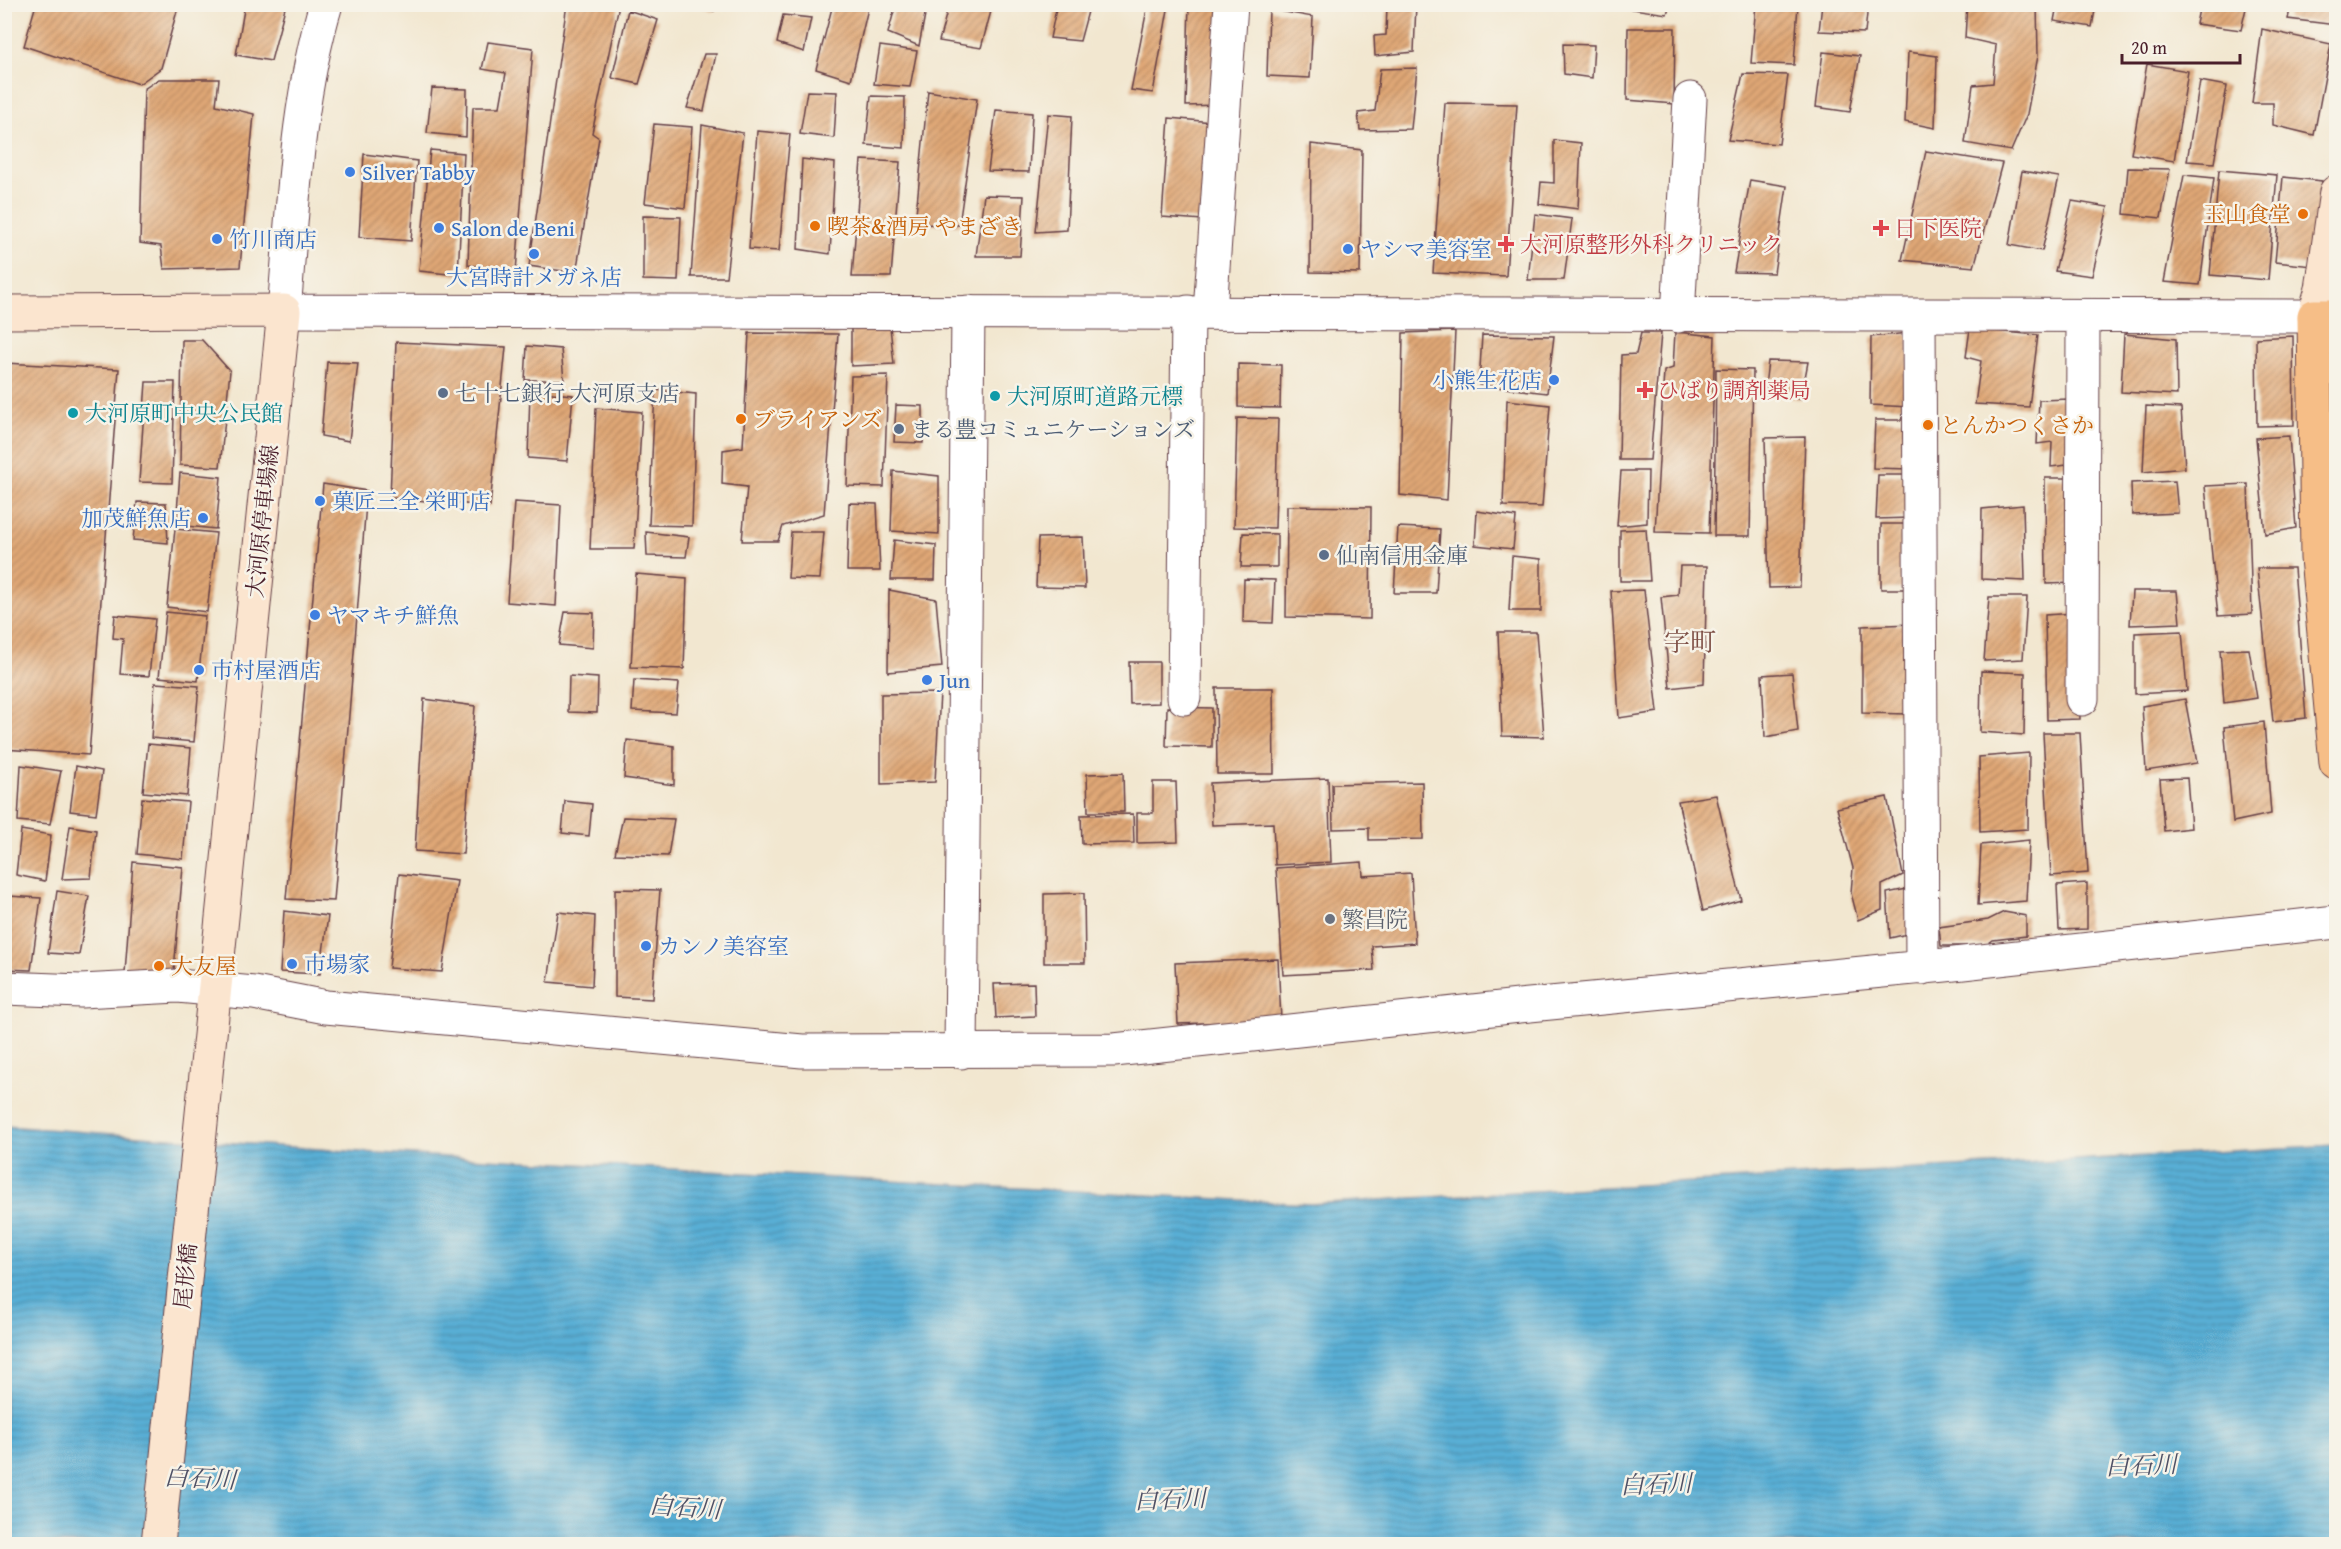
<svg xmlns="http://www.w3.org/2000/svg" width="2341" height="1549" font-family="'Gentium Book Plus','Noto Serif JP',serif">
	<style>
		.water { fill: url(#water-rules); stroke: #526780; stroke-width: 1.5 }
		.building { fill: url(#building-hatch) }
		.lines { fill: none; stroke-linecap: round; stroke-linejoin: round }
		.minor-casing { stroke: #633d44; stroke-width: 35 }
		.tertiary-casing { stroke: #633d44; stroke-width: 35 }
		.secondary-casing { stroke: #633d44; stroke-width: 35 }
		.primary-casing { stroke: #633d44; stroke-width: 35 }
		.minor { stroke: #fff; stroke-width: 33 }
		.tertiary { stroke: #fff; stroke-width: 33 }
		.secondary { stroke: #fbe5cf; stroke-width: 33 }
		.primary { stroke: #f6be87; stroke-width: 33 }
		.shop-dot { fill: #3f7fe0; stroke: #f7f3e8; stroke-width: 2 }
		.food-dot { fill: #e8710a; stroke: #f7f3e8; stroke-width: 2 }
		.health-dot { fill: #e0444e; stroke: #f7f3e8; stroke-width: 2 }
		.service-dot { fill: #5c6f8a; stroke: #f7f3e8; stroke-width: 2 }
		.culture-dot { fill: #0f9aa8; stroke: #f7f3e8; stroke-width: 2 }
		.worship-dot { fill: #6b7280; stroke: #f7f3e8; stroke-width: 2 }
		.labels { text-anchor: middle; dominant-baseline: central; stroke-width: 5; stroke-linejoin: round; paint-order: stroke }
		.shop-label { font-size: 22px; fill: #366cbe; stroke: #f7f3e8; text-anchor: start }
		.food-label { font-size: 22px; fill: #c56008; stroke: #f7f3e8; text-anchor: start }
		.health-label { font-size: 22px; fill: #be3a42; stroke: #f7f3e8; text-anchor: start }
		.service-label { font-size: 22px; fill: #4e5e75; stroke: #f7f3e8; text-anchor: start }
		.culture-label { font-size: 22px; fill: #0d838f; stroke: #f7f3e8; text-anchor: start }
		.street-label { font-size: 22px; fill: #4a1f2b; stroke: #f7f3e8 }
		.worship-label { font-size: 22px; fill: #5b616d; stroke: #f7f3e8; text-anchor: start }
		.water-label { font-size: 24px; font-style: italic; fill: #4f5166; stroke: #f7f3e8 }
		.quarter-label { font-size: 26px; fill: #7e4f45; stroke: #f7f3e8 }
	</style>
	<defs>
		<pattern id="water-rules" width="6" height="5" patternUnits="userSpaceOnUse" patternTransform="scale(1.5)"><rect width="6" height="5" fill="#59afd5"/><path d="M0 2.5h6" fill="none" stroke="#4c8ead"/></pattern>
		<pattern id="building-hatch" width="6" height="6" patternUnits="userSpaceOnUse" patternTransform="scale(1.5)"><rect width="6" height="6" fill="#dfa776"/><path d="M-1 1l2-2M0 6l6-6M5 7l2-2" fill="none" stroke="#b78761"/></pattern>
	</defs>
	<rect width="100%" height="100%" fill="#f7f3e8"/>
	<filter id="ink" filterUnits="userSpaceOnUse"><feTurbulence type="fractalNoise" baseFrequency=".0167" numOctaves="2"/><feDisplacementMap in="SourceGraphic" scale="12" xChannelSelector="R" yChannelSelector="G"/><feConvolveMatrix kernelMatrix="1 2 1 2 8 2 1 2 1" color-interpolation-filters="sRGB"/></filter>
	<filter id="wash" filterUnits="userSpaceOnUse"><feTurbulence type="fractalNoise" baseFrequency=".008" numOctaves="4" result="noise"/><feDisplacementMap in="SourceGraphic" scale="24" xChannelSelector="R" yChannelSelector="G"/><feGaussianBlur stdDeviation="1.35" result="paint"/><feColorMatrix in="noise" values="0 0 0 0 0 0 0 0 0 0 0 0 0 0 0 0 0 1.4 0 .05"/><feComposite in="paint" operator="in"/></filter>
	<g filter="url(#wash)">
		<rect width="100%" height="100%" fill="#f2e7d0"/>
		<path class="water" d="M4,1126L359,1152L1310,1204L2336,1145V1544H5Z"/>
		<g id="blocks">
			<path class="building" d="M36,4H179L161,68L139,84L24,46Z
				M245,4H286L271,61L236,55Z
				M567,4L619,5L592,133L599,138L576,273L529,266Z
				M692,4H716L714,11Z
				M833,4H869L851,80L816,69Z
				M896,4H927L919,46L888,33Z
				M949,4H993L981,48L939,41Z
				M1057,4H1090L1080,41L1050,38Z
				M1148,4H1169L1153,93L1131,90Z
				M1189,4H1223L1217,105L1186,106Z
				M1416,4L1414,52L1375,56L1374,36L1386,35L1387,5Z
				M1620,4H1670L1667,14L1619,7Z
				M1756,4H1798L1794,65L1751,63Z
				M1822,4H1868L1865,33L1819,31Z
				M1967,4H2037L2038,56L2027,114L2011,151L1965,143L1973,85L1993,83L1996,45L1965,38Z
				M2200,4H2247L2241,30L2196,24Z
				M2291,4H2336V25L2288,19Z
				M2057,5H2096L2092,27L2054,21Z
				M1269,9L1313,17L1310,78L1267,76Z
				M628,10L658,20L639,84L612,78Z
				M783,15L811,18L804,52L777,43Z
				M1628,28H1675L1674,104L1627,100Z
				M2262,29L2331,44L2314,135L2273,125V103H2252Z
				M488,42L533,48L516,272L468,265L473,107H500L506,73L482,69Z
				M1563,44L1594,45L1592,78L1564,74Z
				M880,46L917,51L910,87L874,84Z
				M1823,52L1860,56L1850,112L1816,107Z
				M1908,52L1937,56L1935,128L1905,122Z
				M704,54H716L704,111L687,108Z
				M2147,64L2188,71L2174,161L2131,154Z
				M1417,68L1411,129L1360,130L1358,113L1375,111L1380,69Z
				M1743,74L1788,75L1779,144L1728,140Z
				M159,79H219L216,105L254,114L240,267L164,269L161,246L140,243L144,89Z
				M2200,81L2227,86L2214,163L2187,161Z
				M432,88L467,89L466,137L427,133Z
				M807,91L837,92L834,138L800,134Z
				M928,91L977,99L959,225L915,224Z
				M871,96L905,97L904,148L866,145Z
				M1445,103L1517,104L1506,276L1433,273Z
				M996,110L1032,113L1029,172L988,171Z
				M1048,114L1072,116L1067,230L1036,232Z
				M1169,118L1212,122L1203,220L1162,217Z
				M654,124L692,127L685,208L645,203Z
				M702,125L743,133L726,277H691Z
				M757,131L790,134L779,251L749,249Z
				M1554,140L1581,143L1578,209L1539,204L1541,182L1554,183Z
				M1311,144L1362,150L1360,273L1310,272Z
				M430,150L464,153L458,275L419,271Z
				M1926,151L2002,163L1974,267L1902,260Z
				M364,154L417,161L411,241L359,237Z
				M802,159L835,163L830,254L798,249Z
				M861,160L900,162L891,277H852Z
				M2128,168L2170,169L2161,218L2124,214Z
				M2219,170L2277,175L2268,280L2210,275Z
				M2022,171L2059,177L2042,251L2009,245Z
				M2184,175L2214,178L2200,285L2164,282Z
				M2283,177L2322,181L2313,266L2275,262Z
				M1750,180L1787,186L1774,273L1734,272Z
				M984,195L1024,196L1020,256H976Z
				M2072,201L2108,207L2092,276L2055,271Z
				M1535,214L1572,219L1564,280H1528Z
				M643,216L681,217L678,281L643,280Z
				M851,325L890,327L894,364L851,366Z
				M1970,329L2038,335L2029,407L1975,404L1981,361L1966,357Z
				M1455,331L1447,500L1400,495L1403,333Z
				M1675,332L1715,336L1709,533L1655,532L1664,371L1673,368Z
				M749,333L838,334L824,514L783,526L778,541H742L747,487L722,484L723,450L743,447Z
				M1641,333H1661L1650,460H1619L1621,355L1636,354Z
				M1908,333L1911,407L1870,405L1871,337Z
				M2124,334L2176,339L2177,395L2121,392Z
				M1482,335L1554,336L1547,393L1479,385Z
				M2293,336L2294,425L2257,426L2256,338Z
				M182,340H202L230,371L220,467L180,465Z
				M396,342L506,347L490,506L390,498Z
				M527,346L561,349L564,380H525Z
				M1768,361L1808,362L1801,399L1764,395Z
				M327,362L358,363L349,441L321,436Z
				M4,363L119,369L89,755L4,749Z
				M1238,364L1281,365L1280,408L1238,407Z
				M1716,369L1753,370L1750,536H1714Z
				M888,375L884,487L847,486L851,376Z
				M146,382H175L172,483L139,482Z
				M655,390L696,394L692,526L649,525Z
				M530,391L573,395L567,461L528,458Z
				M2071,399L2075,464L2051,467L2052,442L2037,444L2039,400Z
				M1507,400L1550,405L1542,507L1503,506Z
				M896,405L923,406V443L894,442Z
				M2146,406L2181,408L2185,468L2143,472Z
				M596,408L642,412L634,549H590Z
				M1237,418L1278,419L1275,528L1234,527Z
				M1875,420H1911L1910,469L1873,468Z
				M2289,436L2296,528L2265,534L2256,438Z
				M1805,437L1800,587L1769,588L1765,438Z
				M893,471L939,476V534L891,531Z
				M1621,471H1648L1647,523L1617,526Z
				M180,473L221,477L216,529L176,525Z
				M1878,475H1909L1910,518L1876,519Z
				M2045,478H2075L2076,583L2046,584Z
				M2175,481L2178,513L2132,515L2131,483Z
				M323,484L367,491L334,901L286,899Z
				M2248,484L2252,614L2218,616L2205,486Z
				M137,502L166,503L168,543L133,540Z
				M514,502L561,505L556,606L507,602Z
				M849,503L877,504L880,571H847Z
				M2023,505L2025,581L1981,579L1982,509Z
				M1287,506L1371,507L1370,619L1286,617Z
				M1477,511L1516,517L1513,549L1475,545Z
				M1881,524H1909L1912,589H1881Z
				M1398,527L1440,529L1436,593H1394Z
				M175,529L216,533L207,612L167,607Z
				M1646,529L1650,581H1620V530Z
				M646,532L689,537L686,557L647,556Z
				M791,532H824L820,579L788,578Z
				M1243,533L1277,534V567H1241Z
				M1083,537L1085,588L1036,587L1038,538Z
				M894,540L936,545L935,580H891Z
				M1512,556L1541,559V611H1509Z
				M1680,566H1707L1704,684L1670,688L1661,597L1678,595Z
				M2257,568H2294L2306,718L2273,722Z
				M636,574L687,578L684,669L631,667Z
				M1244,579L1275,580L1273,623L1243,622Z
				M889,590L936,599L942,667L888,672Z
				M1644,590L1658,712L1619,718L1611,591Z
				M2132,591H2177L2180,623L2130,625Z
				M1989,597H2027L2023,659L1984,661Z
				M166,612L205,616L198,681L159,677Z
				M565,612L594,613L593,648L559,645Z
				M2075,613L2080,719L2047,720L2045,615Z
				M115,615L155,619L149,676L120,674L123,639L113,638Z
				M1912,624L1909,714L1862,713V626Z
				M2182,631L2187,691L2135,694V633Z
				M1498,632H1536L1544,737L1502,736Z
				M2249,649L2257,698L2224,703L2220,650Z
				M1129,662H1159V703L1130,704Z
				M1981,671L2025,673L2024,735L1980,732Z
				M1792,673L1798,731L1765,737L1762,675Z
				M569,676L598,678L597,713L568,712Z
				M634,680L679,683L676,713L632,711Z
				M155,683L199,686L194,742L151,738Z
				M1216,688H1273L1274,774H1217Z
				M940,693L935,782L881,784V694Z
				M424,699L475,706L463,854L415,851Z
				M2185,699L2197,763L2146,771L2142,706Z
				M1167,707L1212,708V747L1166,746Z
				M2264,722L2271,814L2233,822L2224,727Z
				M2043,733H2080L2088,873L2051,876Z
				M627,740L674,746V785L624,778Z
				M148,744L191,748L187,796L143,792Z
				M2029,753L2028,829L1980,832L1979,757Z
				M21,765L61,771L50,824L18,821Z
				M76,766L102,771L96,814L70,811Z
				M1123,773L1124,812H1088L1087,774Z
				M1328,778L1331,862L1275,865L1273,823L1212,825L1210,783Z
				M2187,778L2191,828L2164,831L2160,779Z
				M1153,782H1176L1178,842L1137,843V813H1153Z
				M1422,782L1423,839L1369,840V828L1333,829L1332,784Z
				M1716,795L1741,900L1703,911L1678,801Z
				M1887,797L1903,875L1882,885V910L1858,920L1851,893L1853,868L1837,808Z
				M142,798L188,802L183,859L137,854Z
				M565,801L592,804L589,836L562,833Z
				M1133,814L1134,843L1082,844L1081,815Z
				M623,817L674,819L668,856L615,854Z
				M70,826L96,830L91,878L62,879Z
				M21,830L51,835L45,881L16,875Z
				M2029,840L2026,901L1978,905L1981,845Z
				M133,862L183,867L174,970L125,973Z
				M1362,862L1363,876L1411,873L1415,943L1372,946L1374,970L1283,975L1276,868Z
				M399,874L457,881L442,972L389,968Z
				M2087,883V929L2059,930L2057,885Z
				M615,889L660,890L652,999L615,997Z
				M1907,889L1912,933L1890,938L1887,893Z
				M57,891L89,896L79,955L48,953Z
				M1084,893L1085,963H1044V894Z
				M8,896L41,898L31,970L4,969V922Z
				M284,911L328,916L320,974L280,972Z
				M558,912L595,916L592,986L548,982Z
				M2004,912L2026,916V936L1993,940L1985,946H1941L1939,927L1988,920Z
				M1278,959L1281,1020L1178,1024L1175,963Z
				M1034,983L1035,1016L996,1018L994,984Z"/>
		</g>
	</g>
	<g filter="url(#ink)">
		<use href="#blocks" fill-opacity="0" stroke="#633d44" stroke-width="1.5"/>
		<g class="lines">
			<g class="minor-casing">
				<path id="minor" d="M1210,312L1231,4
					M1678,316L1690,99
					M1919,317L1922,968
					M1184,698L1188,312
					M2082,699L2083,316
					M4,988L81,991L178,986L254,993L326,1007L802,1051L1114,1050L1519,1006L1945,965L2336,922
					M961,1052L968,312"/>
			</g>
			<g class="tertiary-casing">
				<path id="tertiary" d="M326,4C296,104 293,209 284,311L2314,316"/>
			</g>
			<g class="secondary-casing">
				<path id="secondary" d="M4,312L284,311L158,1544
					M2314,316L2322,289L2336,192"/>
			</g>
			<g class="primary-casing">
				<path id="primary" d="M2336,316H2314L2317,558L2336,763"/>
			</g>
			<use href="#minor" class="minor"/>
			<use href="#tertiary" class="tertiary"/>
			<use href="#secondary" class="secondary"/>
			<use href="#primary" class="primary"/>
		</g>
	</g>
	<g class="shop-dot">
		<circle cx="350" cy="172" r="6"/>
		<circle cx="439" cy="228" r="6"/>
		<circle cx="217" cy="239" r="6"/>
		<circle cx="1348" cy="249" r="6"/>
		<circle cx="534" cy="254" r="6"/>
		<circle cx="1554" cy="380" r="6"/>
		<circle cx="320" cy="501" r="6"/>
		<circle cx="203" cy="518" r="6"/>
		<circle cx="315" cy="615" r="6"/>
		<circle cx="199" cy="670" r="6"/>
		<circle cx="927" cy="680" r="6"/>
		<circle cx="646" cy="946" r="6"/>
		<circle cx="292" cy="964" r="6"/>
	</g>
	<g class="food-dot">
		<circle cx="2303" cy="214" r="6"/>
		<circle cx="815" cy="226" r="6"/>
		<circle cx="741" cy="419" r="6"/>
		<circle cx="1928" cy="425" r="6"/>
		<circle cx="159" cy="966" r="6"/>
	</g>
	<g class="health-dot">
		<path d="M1878 219h6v6h6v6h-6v6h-6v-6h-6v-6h6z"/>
		<path d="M1503 235h6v6h6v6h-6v6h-6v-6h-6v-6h6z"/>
		<path d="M1642 381h6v6h6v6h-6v6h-6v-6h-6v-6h6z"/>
	</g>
	<g class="service-dot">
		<circle cx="443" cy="393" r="6"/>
		<circle cx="899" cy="429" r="6"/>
		<circle cx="1324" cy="555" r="6"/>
	</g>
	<g class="culture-dot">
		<circle cx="995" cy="396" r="6"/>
		<circle cx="73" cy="413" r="6"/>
	</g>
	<circle class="worship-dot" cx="1330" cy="919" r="6"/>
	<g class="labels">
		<g class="shop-label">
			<text x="362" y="172">Silver Tabby</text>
			<text x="451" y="228">Salon de Beni</text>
			<text x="229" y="239">竹川商店</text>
			<text x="1360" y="249">ヤシマ美容室</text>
			<text x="534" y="277" text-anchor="middle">大宮時計メガネ店</text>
			<text x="1542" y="380" text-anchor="end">小熊生花店</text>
			<text x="332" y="501">菓匠三全 栄町店</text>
			<text x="191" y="518" text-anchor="end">加茂鮮魚店</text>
			<text x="327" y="615">ヤマキチ鮮魚</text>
			<text x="211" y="670">市村屋酒店</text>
			<text x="939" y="680">Jun</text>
			<text x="658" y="946">カンノ美容室</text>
			<text x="304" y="964">市場家</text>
		</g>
		<g class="food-label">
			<text x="2291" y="214" text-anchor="end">玉山食堂</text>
			<text x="827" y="226">喫茶&amp;酒房 やまざき</text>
			<text x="753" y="419">ブライアンズ</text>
			<text x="1940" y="425">とんかつくさか</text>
			<text x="171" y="966">大友屋</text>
		</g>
		<g class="health-label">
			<text x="1894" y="228">日下医院</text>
			<text x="1520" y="244">大河原整形外科クリニック</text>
			<text x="1657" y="390">ひばり調剤薬局</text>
		</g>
		<g class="service-label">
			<text x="455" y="393">七十七銀行 大河原支店</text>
			<text x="911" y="429">まる豊コミュニケーションズ</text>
			<text x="1336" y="555">仙南信用金庫</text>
		</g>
		<g class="culture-label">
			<text x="1007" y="396">大河原町道路元標</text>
			<text x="85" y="413">大河原町中央公民館</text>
		</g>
		<g class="street-label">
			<text transform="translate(262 521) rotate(-84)">大河原停車場線</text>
			<text transform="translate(185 1276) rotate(-84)">尾形橋</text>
		</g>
		<g class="worship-label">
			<text x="1342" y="919">繁昌院</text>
		</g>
		<g class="water-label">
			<text transform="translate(2141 1465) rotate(-2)">白石川</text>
			<text transform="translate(200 1478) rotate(3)">白石川</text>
			<text transform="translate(1656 1484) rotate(-2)">白石川</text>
			<text transform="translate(1170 1499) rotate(-2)">白石川</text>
			<text transform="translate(685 1507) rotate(4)">白石川</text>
		</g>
		<g class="quarter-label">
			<text x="1690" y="641">字町</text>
		</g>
	</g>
	<rect width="2341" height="1549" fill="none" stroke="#f7f3e8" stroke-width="24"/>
	<path d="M2122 54v9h118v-9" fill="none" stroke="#4a1f2b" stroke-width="3"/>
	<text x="2131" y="54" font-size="18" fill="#4a1f2b" stroke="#f7f3e8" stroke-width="4.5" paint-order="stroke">20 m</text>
</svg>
